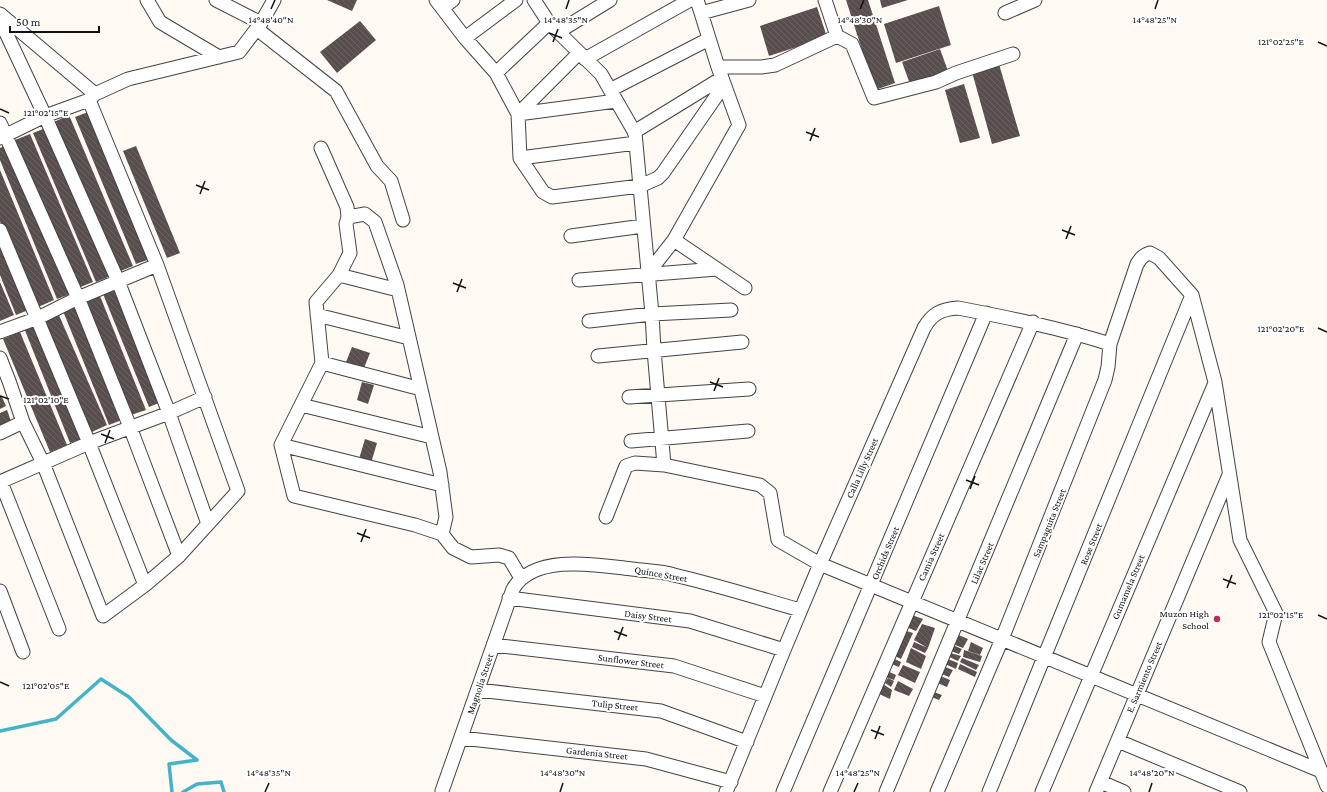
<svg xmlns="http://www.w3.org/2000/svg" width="1327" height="792" font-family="'Crimson Pro',serif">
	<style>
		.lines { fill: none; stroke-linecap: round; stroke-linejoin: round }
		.stream { stroke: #45b3c7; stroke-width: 3.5 }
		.building { fill: url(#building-back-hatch) }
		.minor-casing { stroke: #434343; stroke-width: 15 }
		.minor { stroke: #fff; stroke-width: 13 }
		.ticks { fill: none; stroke: #101010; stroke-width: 1.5 }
		.poi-dot { fill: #ba2e57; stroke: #fff; stroke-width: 1.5 }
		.labels { text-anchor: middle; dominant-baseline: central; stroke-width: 4; stroke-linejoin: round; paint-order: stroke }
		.street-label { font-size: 10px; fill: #101010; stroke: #fff }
		.poi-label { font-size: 10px; fill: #101010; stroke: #fff; text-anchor: end }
		.ticks-label { font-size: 10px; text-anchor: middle; fill: #101010; stroke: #fff; stroke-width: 4; stroke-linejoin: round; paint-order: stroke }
	</style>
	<defs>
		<pattern id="building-back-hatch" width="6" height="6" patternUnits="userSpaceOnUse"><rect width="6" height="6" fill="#584e4d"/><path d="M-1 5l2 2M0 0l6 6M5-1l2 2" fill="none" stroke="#6b6362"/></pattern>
	</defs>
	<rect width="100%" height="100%" fill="#fefaf3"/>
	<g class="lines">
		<path class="stream" d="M0,731L56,719L101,679L129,697L171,740L197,760L169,764L172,792
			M183,792L197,784L221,782L224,792"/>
	</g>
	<path class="building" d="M327,0H357L352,11Z
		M846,0H868L895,83L875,90Z
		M880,0H908L882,8Z
		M939,6L951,45L896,63L884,24Z
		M817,7L827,37L769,56L760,26Z
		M360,21L376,40L337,73L320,52Z
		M940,49L948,71L910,84L902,62Z
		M999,64L1020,136L992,144L972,72Z
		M964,84L980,138L960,143L945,90Z
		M88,112L150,259L136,264L75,117Z
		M69,115L133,266L118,272L54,122Z
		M48,127L111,276L96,282L33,133Z
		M30,134L93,282L78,288L15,140Z
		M9,144L70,294L57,299L0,160V148Z
		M136,146L180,253L167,258L123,151Z
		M0,170L54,300L36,308L0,221Z
		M0,234L31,309L16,315L0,275Z
		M0,282L14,315L0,321Z
		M118,288L164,401L149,407L103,294Z
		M100,296L146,410L131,415L86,302Z
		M78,305L124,419L109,425L63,311Z
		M58,313L107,425L92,432L43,319Z
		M37,323L84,438L70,443L24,328Z
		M20,332L67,445L50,452L3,339Z
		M352,347L370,353L364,368L346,362Z
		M362,382L374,385L368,404L357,400Z
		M1,395L6,406L0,409V396Z
		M7,410L11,421L0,426V413Z
		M365,439L377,443L371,463L359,459Z
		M909,614L923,619L916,631L904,626Z
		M922,624L935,628L928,648L914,640Z
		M903,630L913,633L901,659L893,655Z
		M954,633L968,639L963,648L950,643Z
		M914,642L928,648L925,653L912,647Z
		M971,642L983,648L980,655L968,651Z
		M950,644L962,649L959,654L948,650Z
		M911,648L926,656L921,669L906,662Z
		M964,650L982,656L980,662L963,657Z
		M947,652L961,656L958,661L945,655Z
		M890,657L901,662L899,667L889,663Z
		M945,658L958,663L956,669L943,663Z
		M962,658L979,665L976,670L960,662Z
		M960,664L977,672L975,677L958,669Z
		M903,665L920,672L915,683L898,675Z
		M942,666L953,670L949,677L939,673Z
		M885,670L896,675L894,680L883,676Z
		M938,675L950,680L947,687L935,682Z
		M888,678L894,681L891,687L885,683Z
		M898,681L913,689L909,696L894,690Z
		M880,682L892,690L890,699L875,692Z
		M931,691L942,695L939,700L929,696Z"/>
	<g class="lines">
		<g class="minor-casing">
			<path id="minor" d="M147,0L160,22L219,57
				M216,0L261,23
				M436,0L465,38L496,73L518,114L616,101
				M534,0L549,23L601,74L635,133L652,314L654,350L664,465
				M443,8L453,0
				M701,13L749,0
				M1005,13L1035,0
				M0,14L95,94
				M0,20L45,116L118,281L169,413L208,524
				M257,29L336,91L377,166L391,181L403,220
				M558,32L610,0
				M837,36L852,44L874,98L936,82L956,73L1013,54
				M465,38L516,0
				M579,53L518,114L520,158L543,192L552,197L640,186L658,178L663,173L724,85
				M585,59L690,0
				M718,67H761L775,65L837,36L825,0
				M496,73L549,23
				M610,90L709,39
				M0,123L78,298L130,427L179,556
				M634,132L722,78
				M0,138L45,116L89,100L95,94L128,79L239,52L261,23L274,0
				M321,148L347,207L348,217L346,224L350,253L339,275L316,302L322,363L281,445L294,496L415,525L442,534L453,548L471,557L499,555L509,558L521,578
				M520,158L636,143
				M348,217L365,214L375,222L397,285L440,472L446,517L442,534
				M0,230L89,443L145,585
				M571,236L643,226
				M674,240L745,288
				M648,273L674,240L739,125L718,67L697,0
				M339,275L398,290
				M579,280L717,269
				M317,315L409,338
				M589,321L652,314L731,310
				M0,332L38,318L78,298L157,265
				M598,356L742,342
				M0,358L9,381L23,422L43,463L103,616L145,585L179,556L238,491L157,265L89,100
				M322,363L421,389
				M629,397L749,389
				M301,405L432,437
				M0,433L23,422
				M631,441L748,431
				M281,445L442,485
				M0,482L89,443L169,413L205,397
				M1,482L59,629
				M606,517L626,466L635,463L664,465L760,485L770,493L778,540L820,564L1321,771
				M0,591L23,652
				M509,598L690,621L784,650
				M493,645L674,666L765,696
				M478,690L661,711L747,742
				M461,738L646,759L731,782
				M1118,741L1240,792
				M1101,782L1124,792
				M442,791L513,589C534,553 598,565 632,569C646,571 661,571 674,575C717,585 758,598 800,610
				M726,792L784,650L820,564L924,328C932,314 941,309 958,308C1010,318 1060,328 1110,344
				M783,792L986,313
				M830,792L1033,322
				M886,792L1077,334
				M937,792L1002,639L1105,380L1108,367L1110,344L1137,264C1141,258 1143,255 1150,253L1159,258L1192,295L1215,382L1240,540L1276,613L1269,642L1327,786
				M989,792L1192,295
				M1042,792L1215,383
				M1096,792L1229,475"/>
		</g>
		<use href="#minor" class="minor"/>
	</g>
	<path class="ticks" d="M271,9L275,0M566,9L569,0M860,9L864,0M1155,9L1158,0M549,33L562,38M553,42L558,29M1318,42L1327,46M0,109L9,113M806,132L819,137M810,141L815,128M196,185L209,190M200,194L205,181M1062,230L1075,235M1066,239L1071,226M453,283L466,288M457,292L462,279M1318,328L1327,332M710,382L723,387M714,391L719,378M0,396L9,399M101,434L114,439M105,443L110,430M966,480L979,485M970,489L975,476M357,533L370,538M361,542L366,529M1223,579L1236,584M1227,588L1232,575M1318,615L1327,619M614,631L627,636M618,640L623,627M0,682L9,686M871,730L884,735M875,739L880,726M265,792L269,783M560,792L563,783M854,792L858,783M1149,792L1152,783"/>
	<circle class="poi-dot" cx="1217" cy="619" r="4"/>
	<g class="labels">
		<g class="street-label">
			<text transform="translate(862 468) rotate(-66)">Calla Lilly Street</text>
			<text transform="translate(1049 523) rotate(-68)">Sampaguita Street</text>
			<text transform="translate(1091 544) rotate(-68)">Rose Street</text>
			<text transform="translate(885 553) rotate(-67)">Orchids Street</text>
			<text transform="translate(931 557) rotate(-66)">Camia Street</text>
			<text transform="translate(982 563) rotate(-67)">Lilac Street</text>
			<text transform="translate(661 574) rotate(10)">Quince Street</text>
			<text transform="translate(1128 587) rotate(-67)">Gumamela Street</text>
			<text transform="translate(648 616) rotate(7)">Daisy Street</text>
			<text transform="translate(631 661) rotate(7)">Sunflower Street</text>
			<text transform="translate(1144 677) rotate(-67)">E. Sarmiento Street</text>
			<text transform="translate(480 684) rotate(-71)">Magnolia Street</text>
			<text transform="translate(615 705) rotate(6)">Tulip Street</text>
			<text transform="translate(597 753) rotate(6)">Gardenia Street</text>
		</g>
		<g class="poi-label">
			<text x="1209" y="613">Muzon High<tspan x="1209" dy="12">School</tspan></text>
		</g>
	</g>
	<g class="ticks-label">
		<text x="271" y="23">14°48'40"N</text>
		<text x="566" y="23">14°48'35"N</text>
		<text x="860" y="23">14°48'30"N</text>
		<text x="1155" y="23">14°48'25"N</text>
		<text x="1281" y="45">121°02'25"E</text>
		<text x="46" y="116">121°02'15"E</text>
		<text x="1281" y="332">121°02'20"E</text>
		<text x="46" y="403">121°02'10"E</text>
		<text x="1281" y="618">121°02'15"E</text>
		<text x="46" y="689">121°02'05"E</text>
		<text x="269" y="776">14°48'35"N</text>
		<text x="563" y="776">14°48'30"N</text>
		<text x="858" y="776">14°48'25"N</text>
		<text x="1152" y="776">14°48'20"N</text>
	</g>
	<path d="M10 26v6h89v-6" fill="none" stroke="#101010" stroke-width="2"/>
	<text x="16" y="26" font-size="12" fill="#101010" stroke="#ffffff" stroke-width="3" paint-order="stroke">50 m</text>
</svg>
